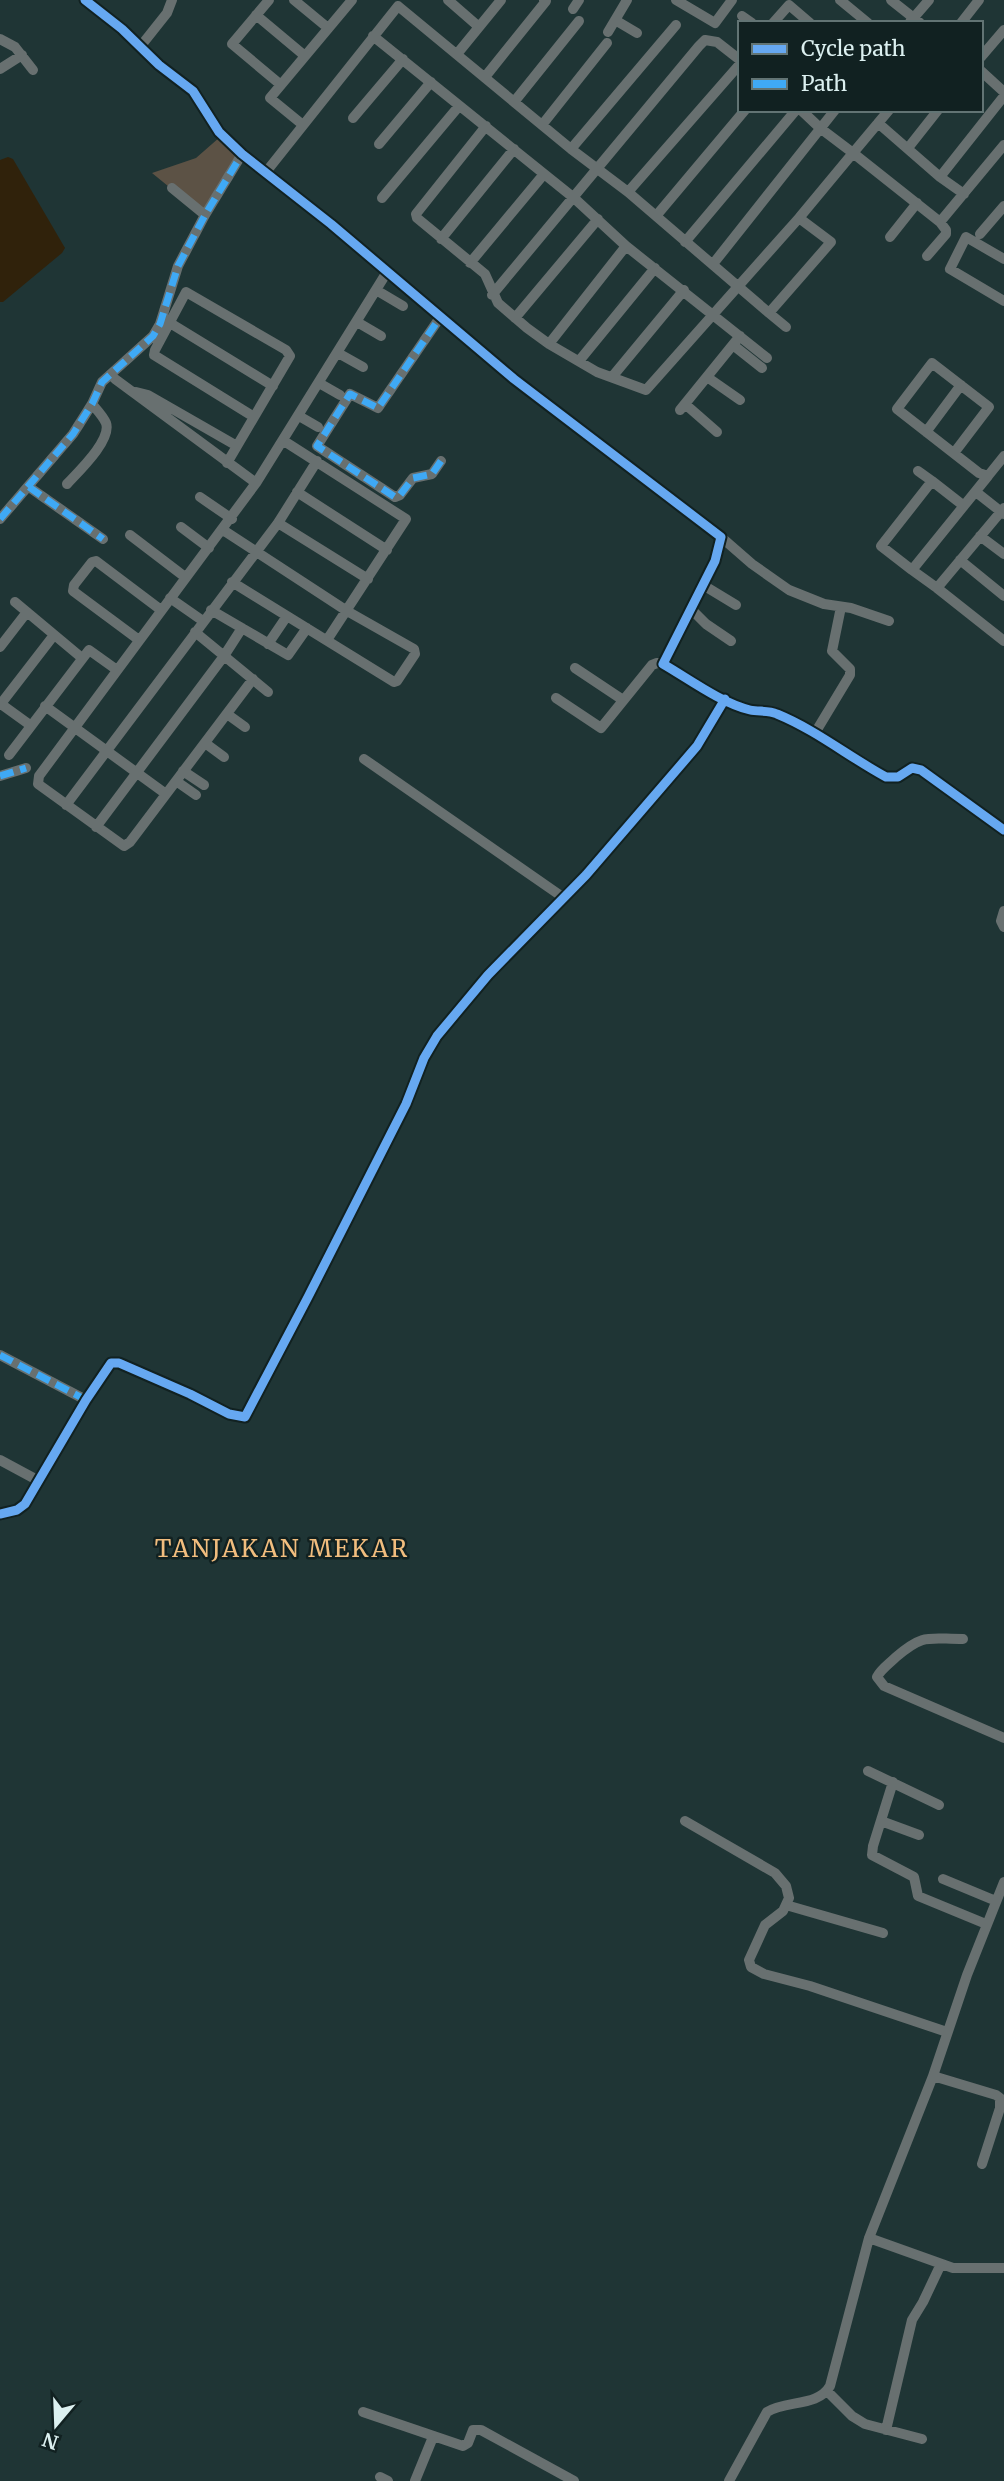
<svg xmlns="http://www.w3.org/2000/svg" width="1004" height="2481" font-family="Merriweather,serif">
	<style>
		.green { fill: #5c5245 }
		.water { fill: #30220b }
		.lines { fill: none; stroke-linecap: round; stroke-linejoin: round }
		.minor { stroke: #687070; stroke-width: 10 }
		.quiet { stroke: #3fa9f5; stroke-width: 7; stroke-dasharray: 14 7; stroke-linecap: butt }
		.cycleway-casing { stroke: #112121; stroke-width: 13 }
		.cycleway { stroke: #66a8f1; stroke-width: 9 }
		.labels { text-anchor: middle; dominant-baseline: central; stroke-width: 5; stroke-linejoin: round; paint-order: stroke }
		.quarter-label { font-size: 24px; letter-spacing: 2px; fill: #f1bd7e; stroke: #112121 }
	</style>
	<rect width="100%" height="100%" fill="#1f3535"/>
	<path class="green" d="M220,137L243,156L206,217L152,173L196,158Z"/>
	<path class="water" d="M8,157L13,159L65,248L62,253L3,302H0V160Z"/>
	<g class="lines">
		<path class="minor" d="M85,0L122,29L159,65L193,91L219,132L242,154L331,224L514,379L721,537L715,561L663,664C689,679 721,703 750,710C759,712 768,710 777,714C816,730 849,757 886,777H898L912,768L921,770L1004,830
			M269,0L232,44L281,85
			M294,0L328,28
			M448,0L479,27
			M676,0L715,23L732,0
			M840,0L868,23
			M891,0L920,23
			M573,9L579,0
			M256,15L305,56
			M742,16L752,23
			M615,20L637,33
			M910,22L929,0
			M773,23L789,5L810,23
			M961,23L979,0
			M608,32L627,0
			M373,36L574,198L626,246L767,358
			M0,39L15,47L33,70
			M140,47L167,13L172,0
			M457,54L501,0
			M981,57L1004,30
			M0,69L22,55
			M981,71L1004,92
			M485,77L546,1L544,0
			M514,102L579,21
			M889,110L853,153L940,222L1004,145
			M353,118L403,59
			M878,123L940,177L964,194
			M303,125L270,98L352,0
			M542,125L607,43
			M486,126L416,214L417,218L485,274L498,303L527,328L549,344L597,372L646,390L799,218L853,153L820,128L801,110
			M379,144L431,82
			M908,148L938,110
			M571,149L676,25
			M266,172L398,6L571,149L628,192L769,313L831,242L799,218
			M940,177L1004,96
			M172,188L205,215
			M628,192L740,64
			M382,198L459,106
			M656,216L745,110
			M980,234L1004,206
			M890,237L917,203
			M441,239L514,149
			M685,242L796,110
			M927,256L946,234V230L940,222
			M1004,259L966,237L950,269L1004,301
			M470,263L544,174
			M713,264L835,110
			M376,290L403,306
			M492,295L699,46L705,40L717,42L740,60
			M769,313L786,327
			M515,318L598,219
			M357,322L381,336
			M170,323L273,386
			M549,344L626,246
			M733,345L762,368
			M338,353L363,367
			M579,361L655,268
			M612,377L684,290
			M707,377L740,400
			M115,379L256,483
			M319,383L340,395
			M136,392L148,395L237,446
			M685,404L717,432
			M680,410L740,336
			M299,416L318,427
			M926,432L961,385
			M284,441L406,519L327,640
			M954,453L989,407L932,363L897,409L979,473L988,476L1004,456
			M441,461L432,474L413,478L400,495L395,497L317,446L350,394L378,408L441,316
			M227,463L290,356L286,350L186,292L155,350L154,355L254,417
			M918,471L932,481
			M67,484C78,472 112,440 106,423C103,416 97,410 92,404
			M29,487L103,539
			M297,492L387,550
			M976,492L1004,514
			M200,497L232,519
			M1004,508L937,588L1004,641
			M0,519L73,434L92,404L102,382L153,336L160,324L178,266L205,215L242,154
			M278,523L368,579
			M181,527L209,548
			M223,530L347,611L414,649L415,654L397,681L394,682L232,582
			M130,535L185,577
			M980,536L1004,554
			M721,537L752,564L789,590L824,604L851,608L889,621
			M960,560L1004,596
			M912,570L881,546L932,481L964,506
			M703,585L736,605
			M937,588L912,570L988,476
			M170,598L203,621
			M15,602L82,658
			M211,610L288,655L307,628
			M692,610L706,624L731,641
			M195,632L268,692
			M139,640L73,591L74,585L92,562L96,561L161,610
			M268,644L287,616
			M0,647L27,612
			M575,668L623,700
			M253,679L130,842L124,846L38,784L39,776L256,483L387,272
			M556,698L601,728L652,665L657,663L663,664
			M1,704L30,725
			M0,705L54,635
			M45,706L166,794
			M227,714L245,727
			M815,733L850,675V669L832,651L841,607
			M205,743L224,757
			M9,755L89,650L117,670
			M364,759L564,898
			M183,771L204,785
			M0,776L26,768
			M176,781L196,795
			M66,805L278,523L317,461
			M96,827L224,656L242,628
			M1004,911L1001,921L1004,927
			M0,1355L86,1400
			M0,1460L39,1481
			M0,1514L17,1510L25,1504L86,1400L111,1363H119L190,1394L229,1414L245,1417L308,1297L406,1104L424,1058L437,1036L488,975L586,875L685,760L697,746L725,699
			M963,1639C928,1639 924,1633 896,1657C889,1664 881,1669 877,1677L884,1686L1004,1738
			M868,1771L939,1805
			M893,1782L873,1846L872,1855L914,1877L918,1896L986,1924
			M685,1821L775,1873L786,1886L789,1898L783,1911L765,1925L749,1960L751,1967L764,1974L810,1986L947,2032
			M881,1821L919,1835
			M943,1879L996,1901
			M786,1905L883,1933
			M933,2076L996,2095L1000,2098V2108L982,2164
			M869,2238L953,2268H1004
			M827,2391L852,2416L865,2424L922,2439
			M363,2412L463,2446L468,2443L473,2430H481L574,2481
			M886,2430L912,2320L923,2302L941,2264
			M380,2477L388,2481
			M415,2481L433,2437
			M729,2481L767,2412C786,2400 818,2407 830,2386L869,2238L933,2076L967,1975L1004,1882"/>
		<path class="quiet" d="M441,461L432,474L413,478L400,495L395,497L317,446L350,394L378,408L441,316
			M29,487L103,539
			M0,519L73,434L92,404L102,382L153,336L160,324L178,266L205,215L242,154
			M0,776L26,768
			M0,1355L86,1400"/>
		<g class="cycleway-casing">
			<path id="cycleway" d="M85,0L122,29L159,65L193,91L219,132L242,154L331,224L514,379L721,537L715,561L663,664C689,679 721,703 750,710C759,712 768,710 777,714C816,730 849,757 886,777H898L912,768L921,770L1004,830
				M0,1514L17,1510L25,1504L86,1400L111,1363H119L190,1394L229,1414L245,1417L308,1297L406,1104L424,1058L437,1036L488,975L586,875L685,760L697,746L725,699"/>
		</g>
		<use href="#cycleway" class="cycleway"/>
	</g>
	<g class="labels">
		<g class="quarter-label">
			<text x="282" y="1548">TANJAKAN MEKAR</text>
		</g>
	</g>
	<rect x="738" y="21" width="245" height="91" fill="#112121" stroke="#627474" stroke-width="2"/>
	<rect x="752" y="44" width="35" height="10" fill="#66a8f1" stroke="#627474" stroke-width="2"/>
	<text x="801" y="56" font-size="21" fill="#dcf0f0">Cycle path</text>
	<rect x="752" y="79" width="35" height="10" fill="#3fa9f5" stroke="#627474" stroke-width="2"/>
	<text x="801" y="91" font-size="21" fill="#dcf0f0">Path</text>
	<g transform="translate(56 2425) rotate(199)" stroke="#112121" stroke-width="5" paint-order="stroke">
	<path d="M0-5L12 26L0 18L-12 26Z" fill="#dcf0f0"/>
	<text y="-10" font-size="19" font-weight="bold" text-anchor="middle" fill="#dcf0f0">N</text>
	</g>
</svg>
